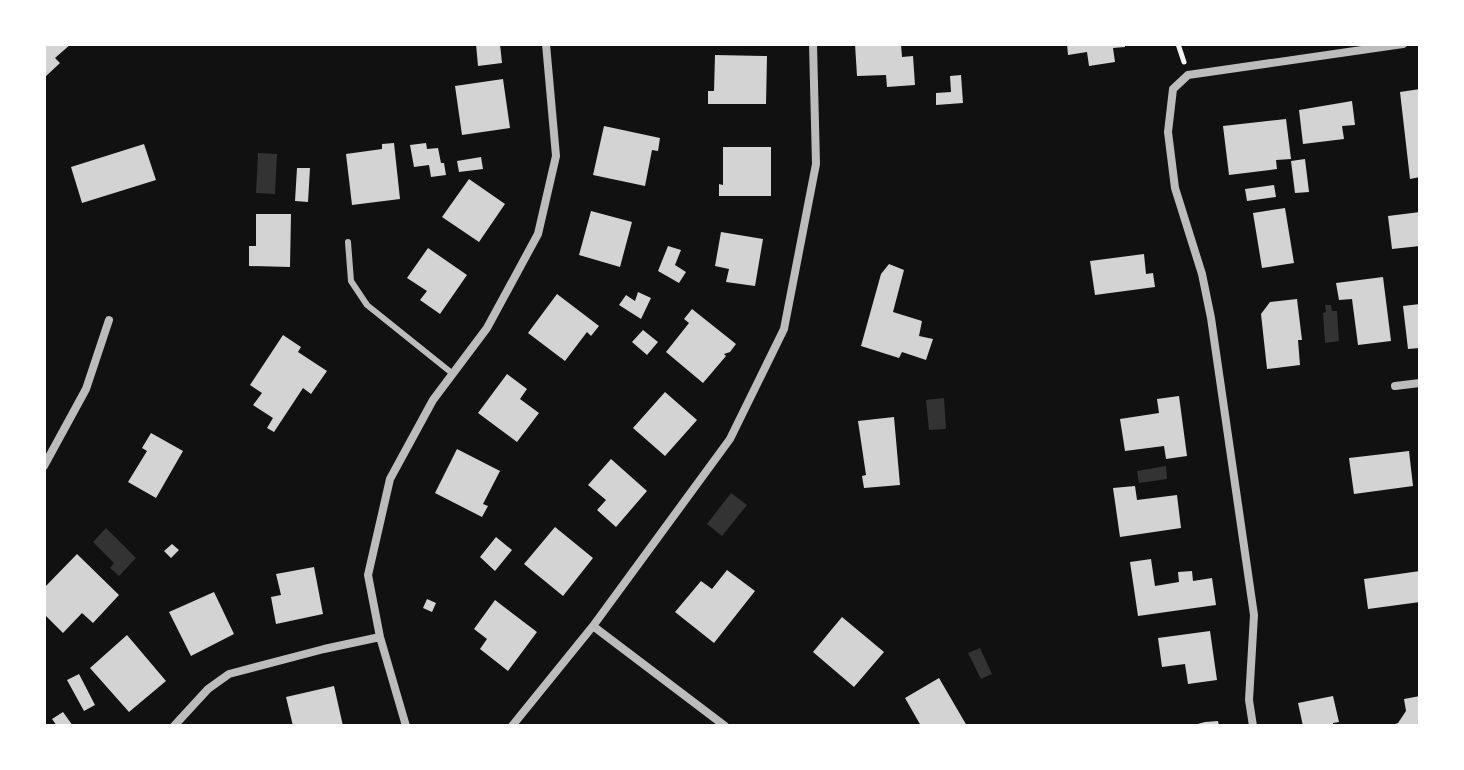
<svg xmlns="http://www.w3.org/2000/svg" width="1464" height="770" font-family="'Source Sans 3',sans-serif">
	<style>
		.water { fill: #333 }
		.building { fill: #d3d3d3 }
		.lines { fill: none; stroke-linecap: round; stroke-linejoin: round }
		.path { stroke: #f5f5f5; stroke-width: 5 }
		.service { stroke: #bcbcbc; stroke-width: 6 }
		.minor { stroke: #bcbcbc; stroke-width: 8 }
	</style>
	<rect width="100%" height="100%" fill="#111"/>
	<path class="water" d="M258,153L277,154L275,194L256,193Z
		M1325,305H1331L1332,311H1337L1339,341L1325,343L1323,313L1326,312Z
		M944,398L946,429L929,430L926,400Z
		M1166,466L1167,479L1139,483L1137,471Z
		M731,493L747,505L722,536L707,524Z
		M106,528L136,558L119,576L110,568L114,563L93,542Z
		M980,648L992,674L981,679L968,653Z"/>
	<path class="building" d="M44,44H71L55,58L60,63L44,78Z
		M476,44H500L502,63L478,66Z
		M855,44H901L902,57L913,56L915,85L887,87L886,75L857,76Z
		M1067,44H1125V47L1113,48L1115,62L1089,66L1087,52L1068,55Z
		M715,55L767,56L766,104H708V91H714Z
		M961,75L963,103L936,105V93L951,92L950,76Z
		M503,79L510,128L462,135L455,86Z
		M1420,89V177L1410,179L1400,92Z
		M1352,101L1355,125L1342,126L1344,139L1303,144L1299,110Z
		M1286,119L1291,159L1276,160L1277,169L1229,175L1223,126Z
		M604,126L660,138L658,151L652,150L645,186L593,175Z
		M394,143L400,199L352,205L346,154L382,149V144Z
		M426,143L427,149L438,148L441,163H444L446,175L431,177L429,165L414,167L410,145Z
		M144,144L156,180L82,203L71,167Z
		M723,147H771V196H719V184L723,185Z
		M481,157L483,169L459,172L457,161Z
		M1305,159L1309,192L1295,193L1291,161Z
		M297,168H310L308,202L295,201Z
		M469,179L505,204L479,242L442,217Z
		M1274,185L1276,197L1247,201L1245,189Z
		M1285,208L1294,263L1262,268L1253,213Z
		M591,211L632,222L620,267L579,255Z
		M1420,212V246L1392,249L1388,216Z
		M256,214H291L290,267L249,266V246H256Z
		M721,232L763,239L755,286L726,282L729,269L715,266Z
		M668,246L681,250L675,265L686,272L679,283L658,271Z
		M428,248L467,275L440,314L420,300L427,291L407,278Z
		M1144,254L1146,274L1153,273L1155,287L1095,295L1090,261Z
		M889,264L904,270L893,312L922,321L919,336L933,339L926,360L902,352L899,358L861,346L881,274Z
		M1383,277L1391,341L1358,345L1352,299L1339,300L1336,283Z
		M638,292L651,298L641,319L619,305L626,295L635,301Z
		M557,294L599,326L591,336L587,332L565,361L528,333Z
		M1297,299L1302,340H1298L1300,365L1267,369L1261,314L1270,302Z
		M1420,304V348L1408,349L1403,306Z
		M692,309L736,344L730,352L724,354L726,356L703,383L666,352L689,323L684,319Z
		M643,330L658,342L647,355L632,342Z
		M283,335L301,347L298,352L327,371L311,394L303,388L274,432L267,428L273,418L253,405L262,393L250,385Z
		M507,374L527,389L520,399L539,413L517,442L478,413Z
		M665,392L697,420L665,456L633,428Z
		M1179,396L1187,456L1166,459L1164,446L1125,451L1120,419L1159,413L1157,399Z
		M894,417L900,485L864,488L862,476L866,475L858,421Z
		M151,433L183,451L156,498L128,482L147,451L142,448Z
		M457,449L500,471L483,504L488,506L482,517L435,493Z
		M1409,451L1413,486L1354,494L1349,458Z
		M611,459L647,491L616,527L597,510L606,500L588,485Z
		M1135,486L1137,500L1177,495L1181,528L1120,537L1113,488Z
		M555,527L593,558L563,596L524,564Z
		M496,537L512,550L495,571L480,557Z
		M172,544L179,550L171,558L164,551Z
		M77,554L119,595L93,623L82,613L63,633L44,614V588Z
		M1151,559L1155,586L1179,582L1178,572L1192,571L1193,581L1212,578L1216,605L1138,616L1130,562Z
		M314,567L323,614L276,624L271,597L281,595L276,574Z
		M727,570L755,591L714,643L675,612L701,581L712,589Z
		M1420,571V602L1368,609L1364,579Z
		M214,592L234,634L191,656L169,612Z
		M427,599L436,603L432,612L423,608Z
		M495,600L537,632L508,671L480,649L487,639L474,629Z
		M842,617L884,652L854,687L813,652Z
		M1210,631L1217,680L1188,684L1185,664L1162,667L1158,638Z
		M127,635L166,681L129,712L90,668Z
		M79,674L95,705L84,711L67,680Z
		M939,678L967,726H921L905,698Z
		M334,686L343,726H293L286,697Z
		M1333,696L1339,722L1333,723V726H1303L1298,703Z
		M1420,696V726H1389L1398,723L1406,711L1404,699Z
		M63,712L73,726H57L52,719Z
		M1218,721L1219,726H1190L1205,722Z"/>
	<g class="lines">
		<path class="path" d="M1178,44L1184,62"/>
		<path class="service" d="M348,242L351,281L367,305L453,374"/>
		<path class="minor" d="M1395,386L1420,383
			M44,466L86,389L109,320
			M593,626L725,726
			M174,726L208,689L229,674L324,649L380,637
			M406,726L380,637L368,575L390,479L433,400L487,328L538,234L556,156L546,44
			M512,726L593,626L730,439L784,329L816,164L813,44
			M1253,726L1249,700L1254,615L1211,318L1202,274L1175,188L1168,132L1173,89L1188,75L1403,44"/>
	</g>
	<rect width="1464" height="770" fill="none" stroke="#ffffff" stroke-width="92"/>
</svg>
